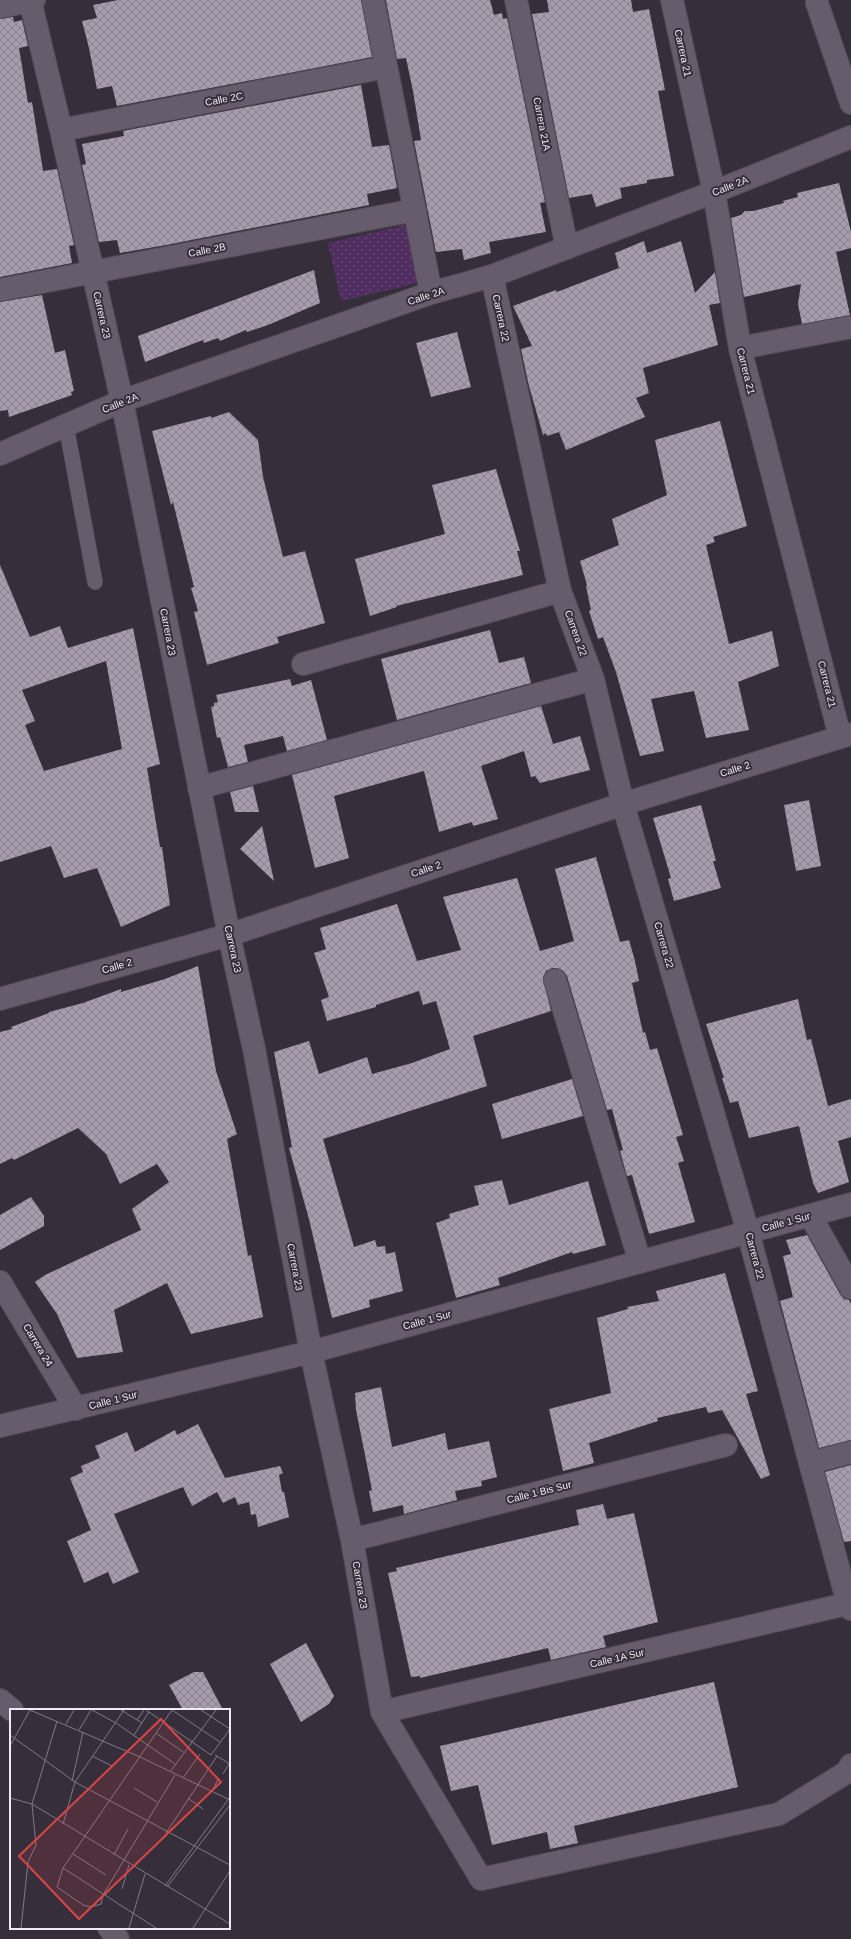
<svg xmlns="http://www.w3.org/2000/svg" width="851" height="1939" font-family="Helvetica,sans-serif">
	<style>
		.park { fill: url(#park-dots) }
		.building { fill: url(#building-cross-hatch); fill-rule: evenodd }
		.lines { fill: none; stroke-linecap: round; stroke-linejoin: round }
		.lane-casing { stroke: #554d58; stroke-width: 16 }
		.street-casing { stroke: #554d58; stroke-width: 24 }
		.lane { stroke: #665c6b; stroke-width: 15 }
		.street { stroke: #665c6b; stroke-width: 22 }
		.labels { text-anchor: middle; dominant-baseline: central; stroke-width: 4; stroke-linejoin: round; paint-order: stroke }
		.street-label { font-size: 10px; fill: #f0ebf3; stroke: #372e3b }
		.inset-road { fill: none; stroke: #817a85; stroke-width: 1 }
		.view { fill: #da4546; fill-opacity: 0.15; stroke: #da4546; stroke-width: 2 }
		.inset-edge { fill: none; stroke: #f0ebf3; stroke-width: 2 }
	</style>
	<defs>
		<pattern id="park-dots" width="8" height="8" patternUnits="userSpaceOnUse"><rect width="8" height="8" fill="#4f2d5f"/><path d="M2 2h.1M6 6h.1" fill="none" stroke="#694c76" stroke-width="1.8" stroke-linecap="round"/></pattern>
		<pattern id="building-cross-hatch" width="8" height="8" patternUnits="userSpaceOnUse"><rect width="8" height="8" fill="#a69cac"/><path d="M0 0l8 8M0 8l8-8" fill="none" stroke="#8a828e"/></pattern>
	</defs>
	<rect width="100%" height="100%" fill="#372e3b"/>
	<path class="park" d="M405,225L418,283L341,301L328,243Z"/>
	<path class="building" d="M118,0H361L372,57L117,106L112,86L97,89L89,48L82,21L97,18L93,5Z
		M386,0H490L494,15L502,13L503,19L507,18L545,202L540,203L546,232L489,242L491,253L464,260L462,249L436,252L414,141L421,140L413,91L406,58L397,59Z
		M547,0H631L633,12L649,9L665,90L658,91L674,176L647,180V183L620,188L622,198L596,207L592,194L569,198L532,14L549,12Z
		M13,17L14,22L22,20L28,46L19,48L28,103L32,102L43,171L57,169L74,245L69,246L72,263L0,277V19Z
		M361,85L372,147L389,145L397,188L367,194L369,205L166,245L120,253L117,240L99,242L82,165L86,164L82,144L124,136L123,131Z
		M839,183L851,232V248L836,252L850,315L802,324L798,304L801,284L744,297L731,218L741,215L745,211H753L784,203L783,201L798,197L797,193Z
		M644,241L647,253L681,241L695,293L715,272L720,303L709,305L718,345L643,368L649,393L636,398L645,417L566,450L559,432L547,436L546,433L543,435L529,386L521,349L532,346L513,306L556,290L557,292L619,268L615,253Z
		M314,270L320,303L268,325L247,332L246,330L220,341L218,338L204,343L203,340L145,362L138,336Z
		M42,295L55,353L65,350L74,391L71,392L72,395L9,417L8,410L0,411V302Z
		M457,332L471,387L431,397L416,343Z
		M229,412L258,440L263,477L283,557L305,551L325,623L277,637L279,643L207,665L194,612L198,611L191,588L194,587L173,502L171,505L152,431L211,416V418Z
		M720,421L747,526L713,537L715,542L706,545L715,584L729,644L772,631L779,666L738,682L749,730L706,738L694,691L651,699L664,751L640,756L616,672L603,637L598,639L589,611L591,610L586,586L587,585L580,561L619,545L612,519L667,495L655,440Z
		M496,469L520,551H517L523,575L396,606L397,607L370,616L355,559L445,534L432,485Z
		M0,565L30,637L60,626L68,648L133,628L160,764L147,768L160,847H162L170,905L121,927L97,868L64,878L51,846L0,862ZM106,661L122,749L44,771L25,725L35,721L22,690Z
		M490,630L499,663L524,657L531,683L397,720L381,659Z
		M290,679L292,686L311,680L327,740L287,751L283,736L244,745L248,762L228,767L220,737L217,738L211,707L214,706V703L218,702L216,695Z
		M541,706L553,744L580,736L590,770L540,783L535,776L531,777L524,751L481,766L498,819L473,826L472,822L439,832L424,771L334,796L349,858L315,868L292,775Z
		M253,786L259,812H235L230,792Z
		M809,800L821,866L796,871L784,805Z
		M701,805L716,861H713L721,888L674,901L668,879L671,878L653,818Z
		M262,826L274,881L240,849Z
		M596,857L620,942L629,940L635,961L639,981L632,983L643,1033L645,1032L650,1050L657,1048L683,1135L676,1137L684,1161L678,1163L695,1222L649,1234L632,1175L627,1176L620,1151L623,1150L612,1109L607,1110L567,976L563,971L557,968H552L546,971L543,978L551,1011L473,1036L487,1086L323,1139L354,1247L375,1240L377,1247L385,1246L386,1254L395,1252L403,1291L369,1300L370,1307L332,1318L309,1219L289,1148L292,1147L274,1052L309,1041L319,1074L367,1057L372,1074L412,1063L450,1049L436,1001L423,1005L419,991L376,1005V1007L327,1021L321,1000L329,997L314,953L326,949L320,928L397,904L417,961L461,950L443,897L517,878L540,951L574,941L555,869Z
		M198,966L216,1071L237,1134L227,1139L248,1256L251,1255L263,1317L191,1334L167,1283L114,1310L123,1352L77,1358L57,1314L35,1282L45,1275L141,1230L132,1209L169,1182L157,1164L120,1184L106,1154L78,1128L14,1160L12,1158L0,1164V1032L12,1029L11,1027L49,1013V1012L83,1003L121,989V992L165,979Z
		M798,999L807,1040L811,1039L828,1106L851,1099V1137L838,1141L849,1182L818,1193L813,1183L799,1126L749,1138L738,1101L730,1103L722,1078H724L706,1024Z
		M572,1079L583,1116L502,1139L492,1104Z
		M502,1180L509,1205L588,1181L606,1245L573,1254L572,1252L498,1278L500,1285L456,1298L436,1223L450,1218L449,1214L479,1205L474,1186Z
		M31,1197L44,1216V1226L0,1250V1215Z
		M807,1235L840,1294L844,1299L849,1300L851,1304V1440L819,1448L780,1301L793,1297L783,1256L791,1254L786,1240Z
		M725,1273L758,1391L746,1394L770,1475L761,1479L722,1410L708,1413L706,1407L657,1418L658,1421L589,1443L594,1463L563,1471L549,1409L611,1393L597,1318L628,1309L627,1307L659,1301L656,1291Z
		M381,1387L392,1447L445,1433L448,1450L489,1441L497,1477L481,1481L482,1486L455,1491L457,1500L404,1514L403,1505L373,1512L369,1491L372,1490L356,1410L355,1393Z
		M198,1424L225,1478L280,1466L283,1473L279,1475L282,1492H284L289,1517L258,1527L256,1514L251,1515L249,1502L238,1505L235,1497L223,1503L217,1492L192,1506L183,1487L114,1514L139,1572L113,1584L108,1572L84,1583L67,1541L91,1530L70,1478L83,1472L81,1466L100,1458L95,1446L127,1432L135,1452L175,1430L177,1435Z
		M851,1465V1541L844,1542L825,1472Z
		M603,1504L607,1519L634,1513L658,1622L603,1636L606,1647L551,1660L548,1648L420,1678V1676L411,1677L388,1573L397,1571L396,1568L579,1525L576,1510Z
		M306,1643L334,1696L329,1704L301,1722L270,1664Z
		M194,1672H203L223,1710H183L169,1685Z
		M714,1682L738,1787L574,1826L578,1843L550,1849L547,1832L492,1845L478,1785L451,1791L440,1746Z"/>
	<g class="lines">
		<g class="lane-casing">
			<path id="lane" d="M66,425L95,582"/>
		</g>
		<g class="street-casing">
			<path id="street" d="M30,0L61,130L122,401L229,935L254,1049L311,1352L352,1540L382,1712L481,1879L779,1814L847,1772L851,1765
				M373,0L431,293
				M516,0L567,248
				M672,0L714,192L740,348L840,737
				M817,3L851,103
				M0,7L34,0
				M61,130L386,67
				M492,276L560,591L593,679L623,804L748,1232L848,1604L851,1609
				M0,290L415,210
				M740,348L851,327
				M0,454L122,401L431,293L492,276L714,192L851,137
				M303,664L560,591
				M199,788L593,679
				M555,980L640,1262
				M0,999L229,935L623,804L851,734
				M810,1215L851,1288
				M0,1282L76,1409
				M0,1426L311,1352L851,1204
				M810,1463L851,1452
				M352,1540L726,1445
				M0,1700L12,1710
				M382,1712L851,1603
				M109,1928L118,1939"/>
		</g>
		<use href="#lane" class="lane"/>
		<use href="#street" class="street"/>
	</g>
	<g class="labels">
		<g class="street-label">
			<text transform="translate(683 53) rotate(78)">Carrera 21</text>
			<text transform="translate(224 99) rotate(-11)">Calle 2C</text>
			<text transform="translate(542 124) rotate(79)">Carrera 21A</text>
			<text transform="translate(730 186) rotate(-22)">Calle 2A</text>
			<text transform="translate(207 250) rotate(-11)">Calle 2B</text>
			<text transform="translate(426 296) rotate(-18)">Calle 2A</text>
			<text transform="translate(102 315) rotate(77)">Carrera 23</text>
			<text transform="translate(501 318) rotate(78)">Carrera 22</text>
			<text transform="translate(746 371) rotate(76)">Carrera 21</text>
			<text transform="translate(120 403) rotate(-22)">Calle 2A</text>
			<text transform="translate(168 632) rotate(79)">Carrera 23</text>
			<text transform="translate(576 633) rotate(70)">Carrera 22</text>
			<text transform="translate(827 684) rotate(76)">Carrera 21</text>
			<text transform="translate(735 769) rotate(-17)">Calle 2</text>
			<text transform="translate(426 869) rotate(-18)">Calle 2</text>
			<text transform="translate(664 945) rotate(74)">Carrera 22</text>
			<text transform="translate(233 949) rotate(78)">Carrera 23</text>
			<text transform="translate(117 966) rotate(-16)">Calle 2</text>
			<text transform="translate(786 1222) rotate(-15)">Calle 1 Sur</text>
			<text transform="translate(755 1256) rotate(75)">Carrera 22</text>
			<text transform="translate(295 1267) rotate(79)">Carrera 23</text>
			<text transform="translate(427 1320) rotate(-15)">Calle 1 Sur</text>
			<text transform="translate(38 1345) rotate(59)">Carrera 24</text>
			<text transform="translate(113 1400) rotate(-14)">Calle 1 Sur</text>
			<text transform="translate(539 1492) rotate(-14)">Calle 1 Bis Sur</text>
			<text transform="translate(360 1585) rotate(80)">Carrera 23</text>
			<text transform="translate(617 1658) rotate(-13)">Calle 1A Sur</text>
		</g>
	</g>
	<g transform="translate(10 1709)">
		<rect width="220" height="220" fill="#372e3b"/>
		<path class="inset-road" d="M20,1L130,48L220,91M82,1L106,14L165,55M111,1L132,14M136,1L201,46L220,20M162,1L53,159L47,178L73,196L81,198L91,195L93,186L165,66M162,1L210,33M191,1L220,20M127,11L134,1M56,15L64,1M69,21L81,1M146,24L173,43M0,26L65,73L220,156M124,26L139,3M0,37L20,1M205,46L220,55M82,47L102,57M160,63L206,1M213,65L220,53M173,69L190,45M62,72L73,23M124,79L147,93M202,83L208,70M0,89L22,95L220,215M178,89L193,100M53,115L65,73L114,1M156,124L207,47M63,145L96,166M104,146L118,120M53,159L146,219M155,177L220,88M157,178L220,96M112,180L119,156M11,219L18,153L26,136L22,95L47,12M119,219L135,165M183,219L220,162"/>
		<path class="view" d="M151,10L211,73L69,210L9,147Z"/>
		<rect width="220" height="220" class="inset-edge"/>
	</g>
</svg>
